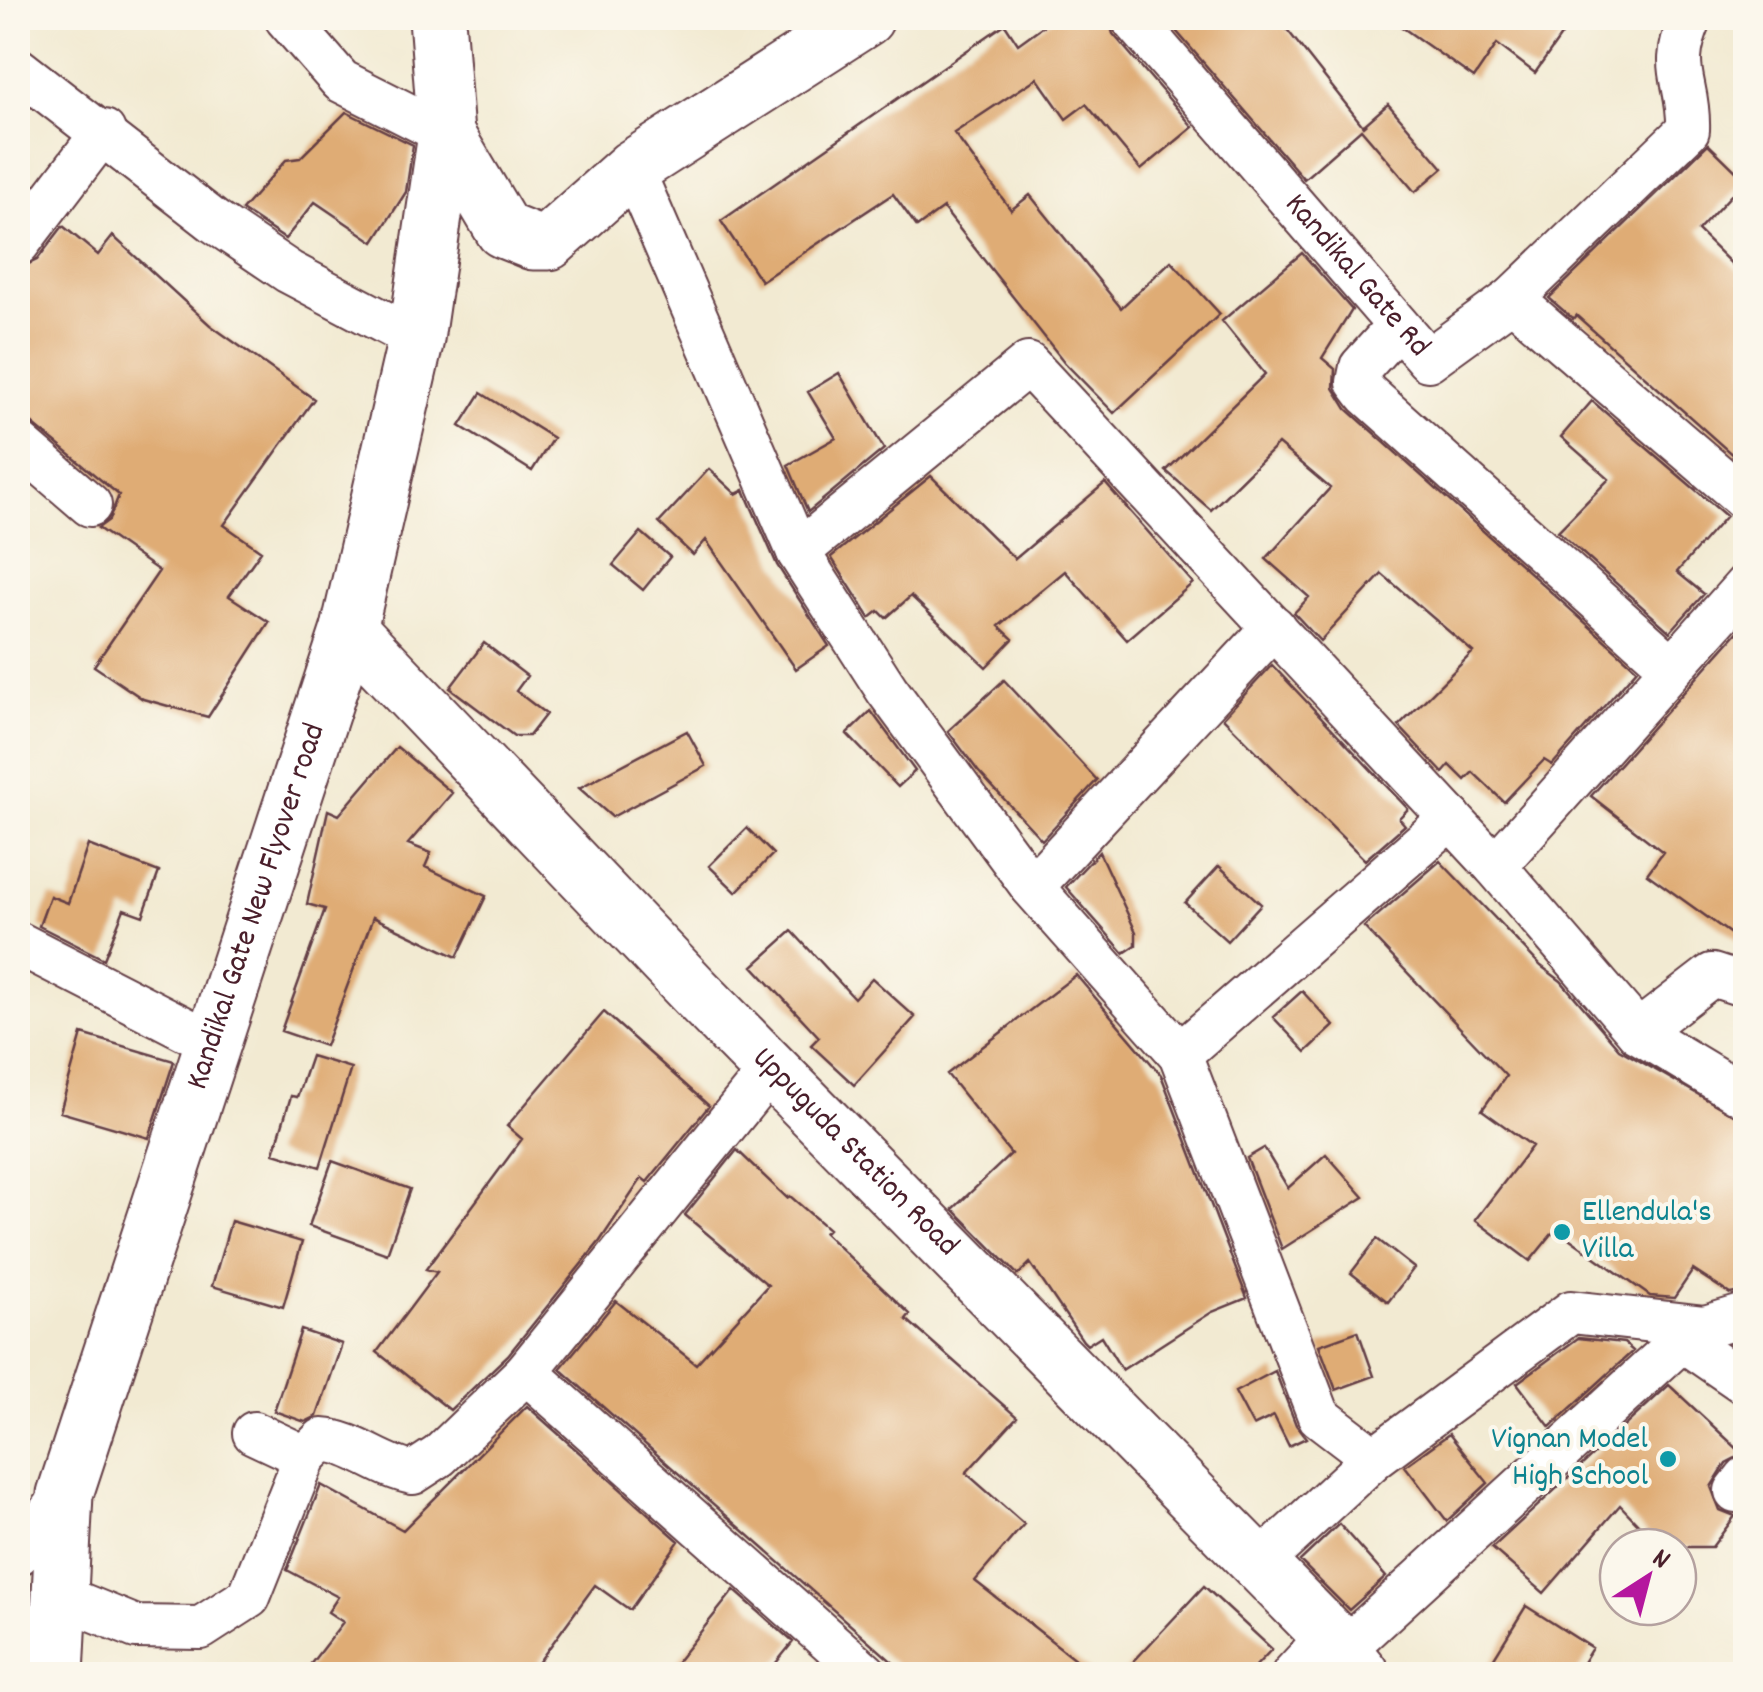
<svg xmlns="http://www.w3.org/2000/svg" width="1763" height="1692" font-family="Dekko,sans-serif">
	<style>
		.building { fill: #dfac75 }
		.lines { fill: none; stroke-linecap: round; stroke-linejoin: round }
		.minor-casing { stroke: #633d44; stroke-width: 46 }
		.tertiary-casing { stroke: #633d44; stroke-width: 59 }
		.secondary-casing { stroke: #633d44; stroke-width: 59 }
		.minor { stroke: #fff; stroke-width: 42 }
		.tertiary { stroke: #fff; stroke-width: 55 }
		.secondary { stroke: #fff; stroke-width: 55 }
		.culture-dot { fill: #0f9aa8; stroke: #fbf7ec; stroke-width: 4 }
		.labels { text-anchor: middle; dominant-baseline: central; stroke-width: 8; stroke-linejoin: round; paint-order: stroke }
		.street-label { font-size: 32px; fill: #4a1f2b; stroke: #fbf7ec }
		.culture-label { font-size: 32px; fill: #0d838f; stroke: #fbf7ec; text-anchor: start }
	</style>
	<rect width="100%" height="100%" fill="#fbf7ec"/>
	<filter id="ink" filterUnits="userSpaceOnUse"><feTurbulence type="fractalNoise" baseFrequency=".01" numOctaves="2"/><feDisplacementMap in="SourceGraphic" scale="20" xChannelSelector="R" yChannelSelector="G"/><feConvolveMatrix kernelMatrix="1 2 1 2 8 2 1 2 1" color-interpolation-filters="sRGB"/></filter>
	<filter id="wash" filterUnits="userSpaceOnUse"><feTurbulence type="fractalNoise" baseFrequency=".0048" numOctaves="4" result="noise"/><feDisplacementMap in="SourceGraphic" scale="40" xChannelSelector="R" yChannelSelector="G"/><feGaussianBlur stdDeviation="2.25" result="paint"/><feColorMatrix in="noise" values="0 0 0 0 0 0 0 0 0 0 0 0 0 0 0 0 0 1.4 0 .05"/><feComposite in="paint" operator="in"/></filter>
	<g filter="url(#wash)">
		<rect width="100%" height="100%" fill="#f2ead2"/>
		<g id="blocks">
			<path class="building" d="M1054,18H1108L1113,34L1193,127L1141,170L1086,104L1066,119L1037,78L954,133L1011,210L1030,195L1121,308L1171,261L1220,314L1114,413L1065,363L943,208L917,227L893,194L761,281L721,221L1005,24L1018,44Z
				M1165,18H1278L1363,126L1388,104L1443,168L1415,192L1361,129L1304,179Z
				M1389,18H1545L1564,32L1535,73L1497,44L1474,78Z
				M346,112L413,145L406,192L374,242L315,202L285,239L242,210L286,160L300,158Z
				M1708,144L1745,180L1698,231L1746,278V467L1576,315L1573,319L1549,298Z
				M63,226L98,255L113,236L210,325L314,399L224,525L261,551L229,596L269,622L208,717L143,699L94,666L159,571L98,528L109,520L119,495L18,412V269L37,260Z
				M1302,253L1352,310L1322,358L1335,369L1334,388L1347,409L1637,669L1552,765L1544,760L1504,802L1473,772L1465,780L1450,765L1443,773L1399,726L1473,652L1382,574L1320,641L1294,613L1309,597L1266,559L1330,488L1278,444L1211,510L1166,471L1265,374L1222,321Z
				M839,373L884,449L808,512L788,465L836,438L808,392Z
				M481,393L553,438L532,471L460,426Z
				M1592,401L1726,516L1677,572L1704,594L1670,632L1558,531L1609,479L1561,437Z
				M709,469L736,494L744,490L777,565L829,646L796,669L706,540L693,555L659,523Z
				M931,476L1015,559L1105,483L1193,583L1127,640L1065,571L999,626L1013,639L986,667L911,596L886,618L879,611L870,618L831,557Z
				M641,532L670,557L643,590L613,565Z
				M1743,626L1746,628V945L1647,874L1663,852L1591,796Z
				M484,643L527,676L516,691L546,714L529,736H514L450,688Z
				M1272,665L1408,809L1399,818L1405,825L1365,860L1223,718Z
				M1004,680L1097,780L1042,840L978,771L948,731Z
				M871,711L915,771L898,787L847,734Z
				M687,731L706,766L612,817L579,788Z
				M397,747L452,793L408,844L431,853L425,867L486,896L457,957L373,917L325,1046L281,1031L325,909L307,904L328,810L339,815Z
				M747,828L773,854L736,892L709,866Z
				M88,845L159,872L143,916L124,909L104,959L39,926L50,896L68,903Z
				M1099,852L1136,932V945L1124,953L1066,887Z
				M1440,861L1541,966L1561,981L1619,1049L1746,1122V1291L1730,1294L1693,1270L1674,1298L1650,1296L1556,1229L1530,1261L1475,1220L1532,1146L1482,1110L1506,1076L1364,927Z
				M1219,866L1261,904L1227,941L1185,903Z
				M792,931L854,998L872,978L915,1017L854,1085L811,1045L819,1037L753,966Z
				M1076,975L1161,1075L1247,1298L1212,1312L1122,1370L1101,1336L1087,1345L1083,1341L1030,1263L1018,1275L953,1209L1011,1154L947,1074Z
				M1302,991L1334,1026L1306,1052L1273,1017Z
				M604,1012L709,1106L647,1182L642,1178L600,1241L508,1355L450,1410L377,1352L437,1272L426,1269L522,1139L507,1126Z
				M82,1034L174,1061L149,1138L60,1112Z
				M311,1056L351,1068L320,1167L274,1153L291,1096L297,1097Z
				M1264,1148L1288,1188L1326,1154L1364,1197L1282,1249L1247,1158Z
				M737,1150L787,1198L790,1196L828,1229L824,1233L910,1314L906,1319L1017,1417L966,1473L1024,1524L975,1581L1094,1674H906L560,1369L616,1301L696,1364L768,1285L685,1215Z
				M332,1161L410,1189L387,1254L309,1226Z
				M231,1221L302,1242L283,1307L212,1286Z
				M1377,1239L1414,1268L1388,1302L1351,1273Z
				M301,1330L342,1344L317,1416L305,1422L274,1411Z
				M1358,1331L1374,1376L1336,1390L1319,1345Z
				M1578,1338L1624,1343L1633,1351L1550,1427L1517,1383Z
				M1275,1371L1296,1425L1306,1438L1289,1446L1274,1416L1253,1426L1235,1392Z
				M1669,1385L1743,1454L1726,1463L1711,1487L1720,1510L1735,1516L1712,1547H1660L1620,1505L1544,1593L1492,1548Z
				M527,1406L679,1541L630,1610L595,1585L530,1674H303L343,1622L328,1612L338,1597L287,1570L321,1485L403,1530Z
				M1449,1434L1488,1483L1447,1521L1405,1466Z
				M1339,1524L1386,1577L1349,1610L1300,1561Z
				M1204,1586L1272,1649L1248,1674H1122Z
				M734,1590L793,1642L767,1674H667Z
				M1526,1606L1592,1648L1576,1674H1484Z"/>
		</g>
	</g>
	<g filter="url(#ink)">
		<use href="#blocks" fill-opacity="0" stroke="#633d44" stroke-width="2.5"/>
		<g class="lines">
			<g class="minor-casing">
				<g id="minor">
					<path d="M286,18L341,81L446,134"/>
					<path id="s1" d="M1132,18L1428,360L1512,299L1746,500"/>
					<path d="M18,69L215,222L289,272L416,339"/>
					<path d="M632,168L798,552L887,690L1032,887L1180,1054L1319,1416L1374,1458"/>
					<path d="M18,244L104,131"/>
					<path d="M1512,299L1688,130C1690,80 1667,72 1691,18"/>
					<path d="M1398,326L1361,367L1358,382L1367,394L1672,667"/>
					<path d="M18,443L90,505"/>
					<path d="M798,552L1028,364L1495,866L1638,1032L1746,1097"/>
					<path d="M1495,866L1746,585"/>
					<path d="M1032,887L1274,627"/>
					<path d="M18,943L213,1043"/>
					<path d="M1638,1032L1712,975L1746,986"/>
					<path d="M1180,1054L1451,818"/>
					<path d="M771,1069L526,1372L866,1674"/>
					<path d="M1682,1340L1705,1327L1746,1315"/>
					<path d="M254,1433L305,1457"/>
					<path d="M1736,1491L1746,1478"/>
					<path d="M18,1554L65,1494"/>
					<path d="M1259,1564L1374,1458L1571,1312L1705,1327"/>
					<path d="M60,1596L136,1627L201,1628L249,1597L305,1457L322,1440C355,1442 380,1467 413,1473L439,1456L526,1372"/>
					<path d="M1340,1653L1682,1340L1746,1384"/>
					<path d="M1293,1674L1329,1635"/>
				</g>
			</g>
			<g class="tertiary-casing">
				<g id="tertiary">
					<path d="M446,134L503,230L533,242H549L632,168L866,18"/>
					<path id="s2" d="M349,629L695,992L1329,1635L1361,1674"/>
				</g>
			</g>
			<g class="secondary-casing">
				<g id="secondary">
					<path id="s3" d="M56,1674L65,1494L349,629L416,339L446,134L437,18"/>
				</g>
			</g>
			<use href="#minor" class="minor"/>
			<use href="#tertiary" class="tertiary"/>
			<use href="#secondary" class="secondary"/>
		</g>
	</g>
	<g class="culture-dot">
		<circle cx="1562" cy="1232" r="10"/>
		<circle cx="1668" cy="1459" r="10"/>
	</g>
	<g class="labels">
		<g class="street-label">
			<text stroke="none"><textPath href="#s1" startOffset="342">Kandikal Gate Rd</textPath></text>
			<text stroke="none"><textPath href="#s3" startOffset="798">Kandikal Gate New Flyover road</textPath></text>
			<text stroke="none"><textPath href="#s2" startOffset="728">Uppuguda Station Road</textPath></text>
		</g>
		<g class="culture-label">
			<text x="1582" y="1214">Ellendula's<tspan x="1582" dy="37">Villa</tspan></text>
			<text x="1648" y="1441" text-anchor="end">Vignan Model<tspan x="1648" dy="37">High School</tspan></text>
		</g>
	</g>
	<rect width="1763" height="1692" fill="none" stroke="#fbf7ec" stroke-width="60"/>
	<g transform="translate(1648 1577) rotate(36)"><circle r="48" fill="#fbf7ec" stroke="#b4a19f" stroke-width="2.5"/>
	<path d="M0-8L18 38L0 25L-18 38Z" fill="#b5179e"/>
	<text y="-15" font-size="28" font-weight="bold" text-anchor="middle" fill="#4a1f2b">N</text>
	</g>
</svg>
